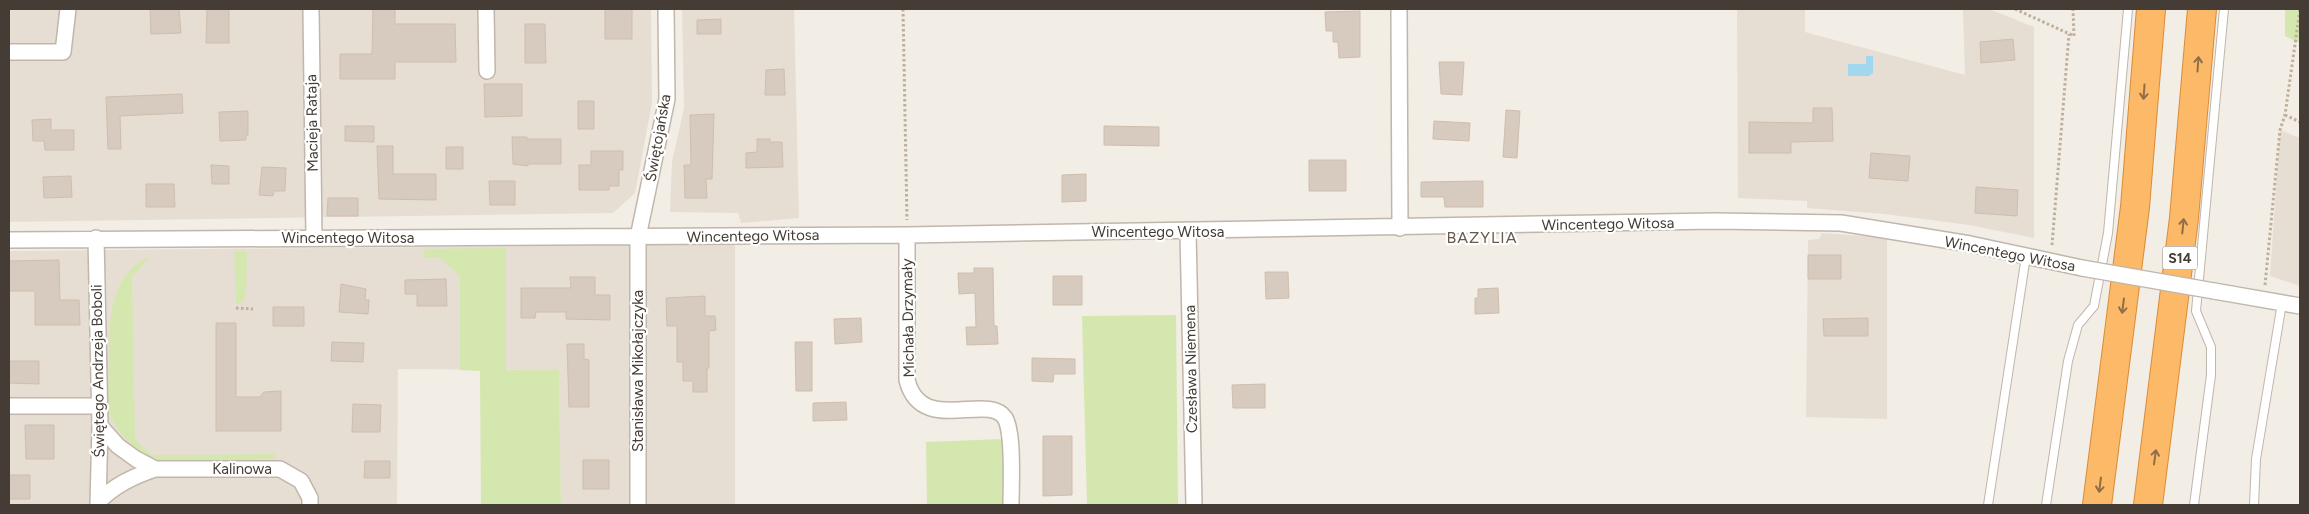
<svg xmlns="http://www.w3.org/2000/svg" width="2309" height="514" font-family="Figtree,sans-serif">
	<style>
		.residential { fill: #e6ded3 }
		.green { fill: #d4e7ae }
		.water { fill: #a2d8ef }
		.building { fill: #d7cabe; stroke: #cfbeae }
		.lines { fill: none; stroke-linecap: round; stroke-linejoin: round }
		.lane-casing { stroke: #c1b6ab; stroke-width: 10 }
		.street-casing { stroke: #c1b6ab; stroke-width: 18 }
		.highway-casing { stroke: #db8b37; stroke-width: 30 }
		.path { stroke: #bfae99; stroke-width: 3; stroke-dasharray: 2.5 2.5; stroke-linecap: butt }
		.lane { stroke: #fff; stroke-width: 8 }
		.street { stroke: #fff; stroke-width: 15 }
		.highway { stroke: #fcb967; stroke-width: 28 }
		.street-bridge-casing { stroke: #c1b6ab; stroke-width: 18; stroke-linecap: butt }
		.street-bridge { stroke: #fff; stroke-width: 15 }
		.oneway { stroke: #8e6f49 }
		.labels { text-anchor: middle; dominant-baseline: central; stroke-width: 4.5; stroke-linejoin: round; paint-order: stroke }
		.shield { fill: #fff; stroke: #7d7772; stroke-width: 1 }
		.shield-label { font-size: 14px; font-weight: bold; fill: #453d35 }
		.street-label { font-size: 15px; fill: #453d35; stroke: #fff }
		.neighbourhood-label { font-size: 16px; letter-spacing: 1px; fill: #68594c; stroke: #fff }
	</style>
	<rect width="100%" height="100%" fill="#f2ede5"/>
	<path class="residential" d="M9,9H651L652,103L635,193L613,213L9,222Z
		M682,9H794L799,218L741,223L738,213L670,212L672,162L684,108Z
		M1737,9H1805V32L1965,75L1963,9H1989L2034,27V238L1969,225L1885,214L1807,208V201L1738,198Z
		M2280,130L2300,138V286L2270,276Z
		M1822,233L1887,238V419L1806,417L1808,240L1819,239Z
		M735,244V505H561L559,370L398,369L397,505H9V251Z"/>
	<path class="green" d="M2285,9H2300V43L2285,36Z
		M506,248V370H559L561,505H481L480,371L460,370V276L440,258H422L426,249Z
		M234,251H247L246,296L242,302L236,304Z
		M149,258L132,276L135,439L151,455L275,454V458C248,460 171,469 150,458C134,450 115,431 110,414C106,400 109,382 109,368C110,334 106,297 130,270C136,264 141,259 149,258Z
		M1176,315L1178,505H1087L1082,316Z
		M1003,439L1004,505H927L926,442Z"/>
	<path class="water" d="M1866,56H1873V73L1869,76H1848V64H1866Z"/>
	<path class="building" d="M150,9H179L181,33L151,34Z
		M207,9H229V43H206Z
		M373,9H395V24H455L456,62H395V79H340V54H372Z
		M605,9H632V39H605Z
		M1360,11V57L1339,58L1338,42H1333V31H1326L1325,12Z
		M721,19V34H697V20Z
		M525,24H545L546,63H525Z
		M2013,39L2015,60L1981,63L1980,42Z
		M1439,62H1464L1462,95L1441,94Z
		M784,69L785,95H765L766,70Z
		M484,84H522V116L485,117Z
		M182,94L183,113L120,116L121,149H108L106,97Z
		M578,101H594V129H578Z
		M1813,108H1832L1833,141L1791,142V153H1749V122L1813,123Z
		M1506,110L1520,111L1517,158L1503,157Z
		M248,111V135H246V140L220,141L219,112Z
		M714,114L712,179H706L707,198H685L684,165H691L690,115Z
		M51,119V130H74V150H45L44,141H33L32,120Z
		M1434,121L1470,123L1469,141L1433,139Z
		M345,126H374V142L345,141Z
		M1104,126L1159,127V146L1104,145Z
		M512,137H527V139H561V164H528V166L513,164Z
		M757,139H770V142H782L783,167L746,168V153L757,152Z
		M377,146H393V174H436V200L379,199Z
		M446,147H463V169H446Z
		M591,151H623V170H619V186H609V190H579V165H591Z
		M1871,153L1910,156L1908,181L1869,178Z
		M1309,160H1346V191H1309Z
		M211,165L229,166V184H212Z
		M262,167L286,168L285,191H274L273,196L259,195Z
		M1086,174V201L1062,202V175Z
		M71,176L72,197L44,198L43,177Z
		M489,181H515V205H490Z
		M1483,181V207H1445L1444,197H1421V182Z
		M146,184H174L175,207H146Z
		M1976,187L2018,190L2017,216L1975,213Z
		M328,198H358V216H327Z
		M1808,255H1841V279H1808Z
		M59,260L60,300H79L80,325H35V291H9V261Z
		M974,268H993L994,326H997L998,344L967,345L966,327H976L975,293L959,294L958,273H974Z
		M1265,272H1288L1289,298L1266,299Z
		M1053,276H1082V305H1053Z
		M570,277H595V295H610V320L566,319V312H536L535,318H521V288H571Z
		M446,279L447,306H417V294H405V280Z
		M341,284L366,289L365,300H369L368,314L339,312Z
		M1498,288L1499,313L1475,314V298H1478V289Z
		M705,296V316H715L716,330L709,331V368H707V392H693V381H683V362H677V326H667L666,298Z
		M273,307H304V326H273Z
		M861,318L862,342L835,344L834,319Z
		M1868,318V336H1824L1823,319Z
		M216,323H236V397H260L264,392L281,391V431H216Z
		M332,342L364,343L363,362L331,361Z
		M795,342H812V391H796Z
		M567,344H584V359L589,360V407H569Z
		M1032,358L1075,359V374H1054L1053,382L1032,381Z
		M9,361H39V384L9,383Z
		M1265,384V408H1233L1232,385Z
		M846,402L847,420L813,421V403Z
		M353,404L381,405L380,432H352Z
		M25,425H54V459H26Z
		M1043,436H1072V495L1043,496Z
		M583,460H609V489H583Z
		M365,461H390V478H364Z
		M9,475H30V499H9Z"/>
	<g class="lines">
		<g class="lane-casing">
			<path id="lane" d="M1988,505L2026,256
				M2046,505L2068,361L2078,325L2094,306L2108,233L2128,9
				M2194,505L2211,375V347L2196,311L2224,9
				M2254,505L2256,459L2282,303"/>
		</g>
		<g class="street-casing">
			<path id="street" d="M311,9L314,238
				M486,9L487,71
				M1399,9L1400,228
				M9,52H63L68,9
				M1188,232L1194,505
				M907,235V380C921,436 988,392 1005,418C1014,433 1011,486 1011,505
				M96,238L100,426L98,505
				M9,240L907,235L1715,221L1841,223L1970,244L2082,268
				M2214,291L2300,306
				M9,406H99
				M100,426L118,446L136,459L155,469H280L301,481L310,498V505
				M98,502C115,485 132,477 155,469
				M638,505V237L667,99L666,9"/>
		</g>
		<g class="highway-casing">
			<path id="highway" d="M2097,505L2135,207L2151,9
				M2148,505L2184,218L2202,9"/>
		</g>
		<path class="path" d="M903,9L907,220
			M2015,9L2074,36L2073,9
			M2285,115L2300,122
			M2052,245L2069,34
			M2265,285L2280,130L2285,115L2300,9
			M236,308L253,309"/>
		<use href="#lane" class="lane"/>
		<use href="#street" class="street"/>
		<use href="#highway" class="highway"/>
		<g class="street-bridge-casing">
			<path id="street-bridge" d="M2082,268L2214,291"/>
		</g>
		<use href="#street-bridge" class="street-bridge"/>
	</g>
	<defs><path id="oneway-shaft" d="M-6 0H5M1.5-3L5.5 0L1.5 3" fill="none" stroke-width="1.6" stroke-linecap="round" stroke-linejoin="round" transform="scale(1.25)"/></defs>
	<g class="oneway">
		<use href="#oneway-shaft" transform="translate(2198 64) rotate(-86)"/>
		<use href="#oneway-shaft" transform="translate(2144 92) rotate(94)"/>
		<use href="#oneway-shaft" transform="translate(2183 226) rotate(-84)"/>
		<use href="#oneway-shaft" transform="translate(2123 306) rotate(97)"/>
		<use href="#oneway-shaft" transform="translate(2155 457) rotate(-82)"/>
		<use href="#oneway-shaft" transform="translate(2100 485) rotate(97)"/>
	</g>
	<g class="labels">
		<rect class="shield" x="2162.5" y="246.5" width="35" height="23" rx="4"/>
		<g class="shield-label">
			<text x="2180" y="258">S14</text>
		</g>
		<g class="street-label">
			<text transform="translate(312 123) rotate(-91)">Macieja Rataja</text>
			<text transform="translate(658 138) rotate(-80)">Świętojańska</text>
			<text transform="translate(1608 224) rotate(-1)">Wincentego Witosa</text>
			<text x="1158" y="232">Wincentego Witosa</text>
			<text transform="translate(753 236) rotate(-1)">Wincentego Witosa</text>
			<text x="348" y="238">Wincentego Witosa</text>
			<text transform="translate(2010 254) rotate(11)">Wincentego Witosa</text>
			<text transform="translate(908 318) rotate(-91)">Michała Drzymały</text>
			<text transform="translate(1191 369) rotate(-91)">Czesława Niemena</text>
			<text transform="translate(98 371) rotate(-91)">Świętego Andrzeja Boboli</text>
			<text transform="translate(638 371) rotate(-90)">Stanisława Mikołajczyka</text>
			<text x="242" y="469">Kalinowa</text>
		</g>
		<g class="neighbourhood-label">
			<text x="1482" y="237">BAZYLIA</text>
		</g>
	</g>
	<rect width="2309" height="514" fill="none" stroke="#453d35" stroke-width="20"/>
</svg>
